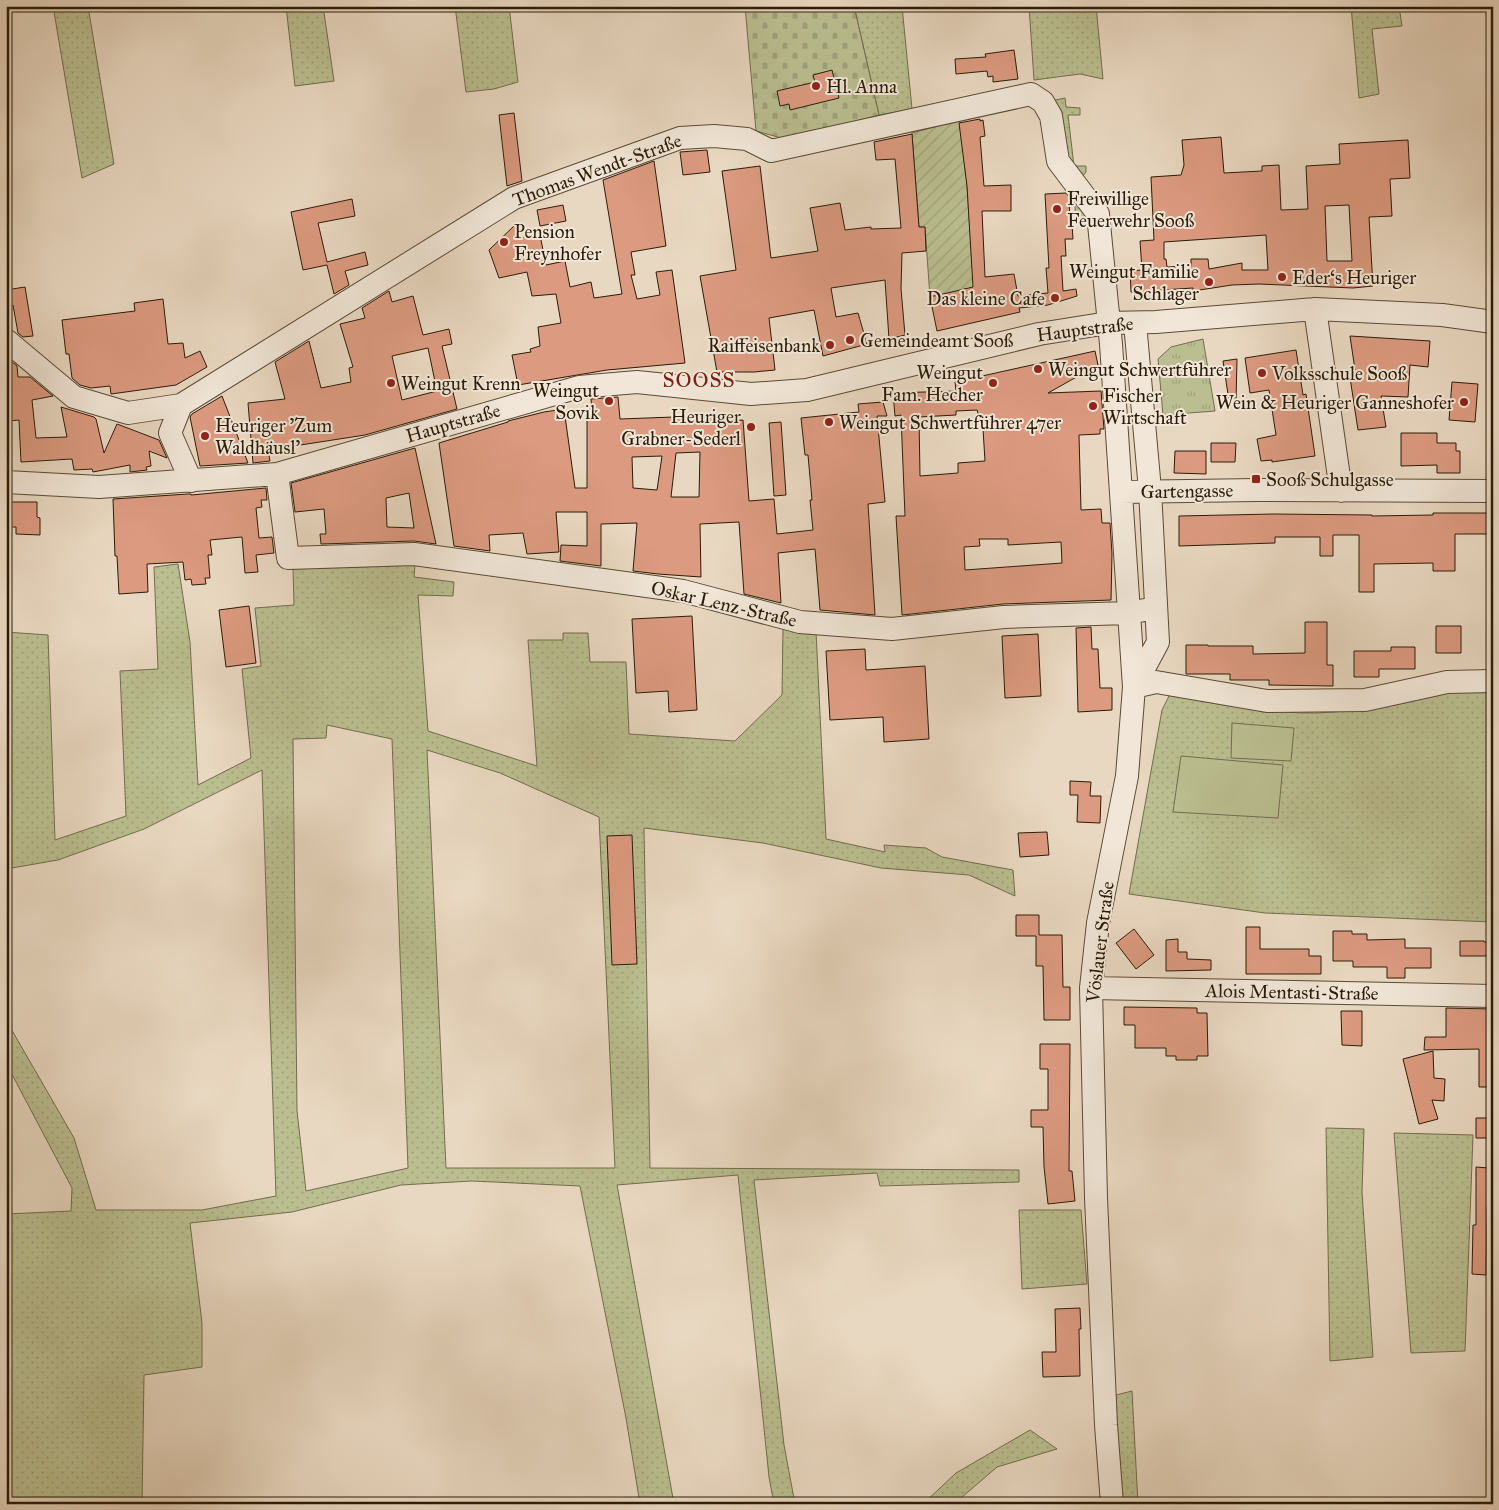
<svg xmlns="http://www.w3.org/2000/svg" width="1499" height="1510" font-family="'IM FELL Great Primer',serif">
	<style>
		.grass { fill: url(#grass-dots); stroke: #726d4c; fill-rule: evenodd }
		.cemetery { fill: url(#cemetery-stones); stroke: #726d4c }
		.park { fill: url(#park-tufts); stroke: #726d4c }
		.garden { fill: url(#garden-furrows); stroke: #726d4c }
		.pitch { fill: #babe90; stroke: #726d4c }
		.building { fill: #dc9a80; stroke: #2b1c08; fill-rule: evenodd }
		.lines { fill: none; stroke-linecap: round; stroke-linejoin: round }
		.minor-casing { stroke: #5a4b36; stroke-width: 24 }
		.minor { stroke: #f1e6d7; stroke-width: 22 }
		.poi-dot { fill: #8f2418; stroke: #f1e6d7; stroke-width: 2 }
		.labels { text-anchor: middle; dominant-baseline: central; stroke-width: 4; stroke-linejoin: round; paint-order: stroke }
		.poi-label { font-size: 19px; fill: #2b1c08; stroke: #f1e6d7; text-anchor: start }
		.street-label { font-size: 19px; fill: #2b1c08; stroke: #f1e6d7 }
		.quarter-label { font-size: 21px; letter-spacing: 1px; fill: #7a1f14; stroke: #f1e6d7 }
	</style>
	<defs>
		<pattern id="grass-dots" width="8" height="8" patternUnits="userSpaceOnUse" patternTransform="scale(1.25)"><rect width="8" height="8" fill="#babe90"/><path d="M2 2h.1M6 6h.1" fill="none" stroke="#a0a37b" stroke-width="1.8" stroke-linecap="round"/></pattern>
		<pattern id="cemetery-stones" width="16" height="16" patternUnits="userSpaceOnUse" patternTransform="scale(1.25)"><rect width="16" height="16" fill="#babe90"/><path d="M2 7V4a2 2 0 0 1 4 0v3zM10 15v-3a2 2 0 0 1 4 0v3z" fill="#a0a37b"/></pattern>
		<pattern id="park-tufts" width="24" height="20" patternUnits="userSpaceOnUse" patternTransform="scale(1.25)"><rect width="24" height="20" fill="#babe90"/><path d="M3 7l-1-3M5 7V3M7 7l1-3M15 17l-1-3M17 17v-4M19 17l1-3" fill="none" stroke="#a0a37b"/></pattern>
		<pattern id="garden-furrows" width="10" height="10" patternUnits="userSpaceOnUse" patternTransform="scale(1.25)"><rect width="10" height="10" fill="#babe90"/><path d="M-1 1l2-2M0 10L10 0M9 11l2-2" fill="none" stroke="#a0a37b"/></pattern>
	</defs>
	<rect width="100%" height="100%" fill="#e9d8c1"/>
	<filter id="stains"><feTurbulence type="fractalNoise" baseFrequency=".004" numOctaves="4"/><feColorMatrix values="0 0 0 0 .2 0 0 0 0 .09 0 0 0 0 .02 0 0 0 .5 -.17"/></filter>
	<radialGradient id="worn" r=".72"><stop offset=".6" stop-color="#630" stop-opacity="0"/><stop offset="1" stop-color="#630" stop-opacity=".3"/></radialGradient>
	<path class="grass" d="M53,6H88L114,164L82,178Z
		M286,6H323L334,81L295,86Z
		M455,6H509L518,82L494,89L466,92Z
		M854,6H902L912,109L879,115Z
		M1029,6H1096L1103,79L1080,74L1034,80Z
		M1351,6H1399L1402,26L1372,29L1379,94L1359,98Z
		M1065,98L1066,107L1080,108V115H1068L1074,166H1086V172L1083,176L1070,164L1051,101Z
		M1074,192L1091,223H1076Z
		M178,564L190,642L198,785L251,758L242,669L261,666L255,608L294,605L293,569L415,565L414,577L454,582L453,596L418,595L428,731L537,766L528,640H563V633H588L590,662H626L629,734L735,741L782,695L783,628L816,631L826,839L885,852L884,845L926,848L942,857L1013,870L1015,896L969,875L881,868L763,843L644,828L650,1168L1019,1170V1182L880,1186L877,1173L754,1180L784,1445L795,1504H774L769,1477L738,1175L617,1185L674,1504H640L626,1418L580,1186L472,1181L401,1185L292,1212L190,1223L202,1323V1367L144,1375L142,1504H6V1214L71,1211L72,1188L6,1063V1020L74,1138L96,1210H202L276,1196L262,770L144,829L58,860L6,869V632L48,635L55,840L126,816L120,671L158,669L154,567ZM327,725L392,739L408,1168L306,1191L297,1111L293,739L326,738ZM427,750L500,773L599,817L615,1168H446Z
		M1482,686L1493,688V922L1265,913L1129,894L1162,710L1170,694C1218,702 1267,714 1317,713C1372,711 1427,697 1482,686Z
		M1326,1128L1364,1129L1362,1192L1373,1357L1330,1361Z
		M1394,1133L1473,1135L1465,1351L1411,1353Z
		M1019,1210H1081L1087,1284L1022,1289Z
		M1132,1391L1138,1504H1120L1112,1396Z
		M1030,1430L1057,1449L997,1467L954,1504H923L956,1473Z"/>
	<path class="cemetery" d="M745,6H854L879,115L785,139L756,131Z"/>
	<path class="park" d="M1203,339L1215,411L1163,415L1158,359L1171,347Z"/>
	<path class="garden" d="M960,120L967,186L974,289L930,297L925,227H919L912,133Z"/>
	<path class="pitch" d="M1232,723L1294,728L1291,761L1231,758Z
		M1181,756L1283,765L1278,818L1173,812Z"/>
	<path class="building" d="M1014,50L1018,79L993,82V76L988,77L987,71L956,74L955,59L986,57L985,54Z
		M832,70L839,98L790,110L789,104L780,106L777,91L815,82L813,75Z
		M514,113L522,181L507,186L499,115Z
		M980,119V121L983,120L985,136L980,137L984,186L1011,185V211H982L985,277L1014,274L1018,296L1048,293L1046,268H1049L1045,194L1066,193L1069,197L1070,224H1072L1073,239H1065L1066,256H1061L1063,291L1076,289L1077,296L1048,305L1019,308L1020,312L937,331L930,297L973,287L967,186L959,123Z
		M912,134L919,227H925L926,251L902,253L901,289L905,335L889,339L885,280L831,288L836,317L858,313L867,344L823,356L814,310L769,318L775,370L754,372H717L700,276L736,270L722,171L760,166L771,258L818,251L810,208L840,203L845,230L871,227V229L901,228L895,159L876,160L874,142Z
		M1221,137L1224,173L1262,171V166L1279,165L1281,210L1308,209L1306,166L1340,164L1339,144L1408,140L1410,178L1390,179L1392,216L1369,217L1373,286L1353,288L1259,284L1232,285L1193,291V288L1131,292L1130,271L1142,270L1140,241L1154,240L1151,177L1181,175L1184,165L1182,140ZM1349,205L1352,261H1327L1325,206ZM1266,235L1268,270H1242V263L1209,269L1208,259H1191V266L1167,267L1166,259H1164V242Z
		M707,150L710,172L683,175L680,152Z
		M654,161L666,246L631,252L635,275H631L637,299L660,295L656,272L672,270L685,363L607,370L518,385L512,355L531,352L530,349L540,346L538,327L561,323L556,294L532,296L527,272L499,278L489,250L516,224L519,238L540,235L546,265L565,261L570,287L591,282L594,298L622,294L603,180Z
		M352,199L355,216L318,223L327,262L365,252L368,265L345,271L349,285L334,294L327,265L303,270L291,212Z
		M563,205L566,221L540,226L537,210Z
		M25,287L33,336L23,337L18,333L13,305L6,306V290Z
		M389,291L392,302L413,296L423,335L449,329L452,344L442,346L457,409L365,435L268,450L270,461L253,463L248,403L285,399L275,362L309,341L321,388L351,382L349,368L353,367L340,324L365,318L362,308ZM428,348L437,391L402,400L392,356Z
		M163,299L168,344L183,343L185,358L200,351L207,367L176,385L111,394L110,386L91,388L80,385L72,378L69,354H66L62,320L135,311L134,303Z
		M1350,336L1430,341L1428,367L1410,365L1408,397L1381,396L1386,427L1358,430L1349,371L1355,370Z
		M1296,350L1303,395L1306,394L1315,456L1272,462V460L1261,461L1257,439L1276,435L1269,390L1250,393L1245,358Z
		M1095,351L1098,365L1048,393L1101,391L1104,429H1100V434L1079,435L1081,510L1101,509L1102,523H1110L1112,554L1111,600L1003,604L902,615L896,516H905L901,415L895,416L893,393L956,391L955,382ZM977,410L983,429L985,461L958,463V473L920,476L919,417L956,415V411ZM979,539H1008V545L1061,542L1062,563L965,570L964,547L980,546Z
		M6,357L17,366L18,377H30L53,396L32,400L36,438L67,437L61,407L94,417L96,419L104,453L117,424L159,440L167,458L149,451L151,466L146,467L147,470L130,472V465L93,472L92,469L74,470L72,459L21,462L19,420L8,421Z
		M1237,359L1236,401H1229L1223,361Z
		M1452,382L1478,384L1475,422L1449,420Z
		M222,396L248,463L200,466L190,417L192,414Z
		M618,397L620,419L701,416L731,417L732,421L743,420L749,501L774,499L777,534L813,530L810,500H812L808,455H805L801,418L859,412L858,404L883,402L887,416H877L885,502L868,504L875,615L820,610L815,549L778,553L781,603L744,594L739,522L700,524L701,577L658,574L633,571L637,523L601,524V566L560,561L561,545L587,546V512H556L559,552L527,554L523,533L489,535L490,551L454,546L439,443L508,422V421L544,412L564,409L575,488H587V409H592L591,399ZM700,452L699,497H671L676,453ZM662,456L657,490L633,488L632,457Z
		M781,422L786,495L774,496L769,423Z
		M1401,433H1437V443H1456V451H1460V473H1437V465L1401,466Z
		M1211,443H1236L1235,462H1211Z
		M415,448L436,544L414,541L321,544L320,534H326L324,509L295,512L291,483ZM409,493L414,528L387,527L386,498Z
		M1175,451H1206V474L1174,473Z
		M266,488L267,500H261L262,507L256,508L259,538L272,537L274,553L256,555L258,572L245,573L242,537L210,540L212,555H208L210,578H205L206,584L192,585L191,579L185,580L183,562L147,564L148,592L119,594L117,556H115L113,499L188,494H191V495Z
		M6,502H37V517L40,518V535L16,534V527H6Z
		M1433,513H1492V534H1455V571H1433V563L1374,564V592H1359V535H1333V556H1320V537H1275V543L1179,546V516L1274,514L1372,515V516L1433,515Z
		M249,606L256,663L226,667L219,610Z
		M692,616L697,710L669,712L668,691L636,693L632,619Z
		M1305,622H1327V665H1333V686L1269,685V680H1230V674H1186V645H1208V646H1253V654L1305,653Z
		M1436,626H1461V653H1436Z
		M1091,627L1092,649H1098L1100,688H1112V710L1078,712L1076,628Z
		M1038,634L1041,696L1005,698L1002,636Z
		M1391,647H1415V669H1379V677H1354V651H1391Z
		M865,649L866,670L925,666L929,739L884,742L883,717L830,720L826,651Z
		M1070,781L1091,782L1090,796H1101L1100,823L1077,822L1078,795H1070Z
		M1047,832L1049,855L1020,857L1018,833Z
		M632,835L637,964L612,965L607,836Z
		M1016,915H1039V935H1062L1063,987H1070V1020H1044L1043,966H1036V936H1016Z
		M1246,927H1260V949H1309V956H1321V974H1246Z
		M1134,929L1154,955L1136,969L1116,943Z
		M1333,931H1352V934H1367V940L1405,939V948H1431V968H1405V978H1387V967H1353V961H1333Z
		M1178,939V952H1187V959L1211,960V970L1166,971V940Z
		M1460,941H1484V942H1493V956H1460Z
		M1124,1007L1197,1008V1013H1207L1208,1056H1197V1060H1176V1056H1166V1048H1135V1025H1124Z
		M1446,1008L1493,1009V1087H1479V1049L1424,1050L1425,1037H1446Z
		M1341,1011H1362V1046L1342,1045Z
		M1040,1044H1070L1069,1171H1072L1075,1201L1048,1204L1044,1167L1043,1127H1031V1110H1048V1069H1040Z
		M1433,1051L1434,1078L1445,1079L1444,1101L1432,1100L1438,1119L1419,1124L1403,1059Z
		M1476,1118H1492V1138H1476Z
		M1476,1167L1489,1168L1490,1207H1487L1486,1275L1472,1274L1473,1225H1476Z
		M1080,1308L1081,1329H1079L1080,1376L1043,1377L1042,1352H1056L1055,1309Z"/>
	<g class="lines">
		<g class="minor-casing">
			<path id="minor" d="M1315,309L1341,491
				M6,340L74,397L128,413L181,405L514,198L680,138L714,136L747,139L771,151L1031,94L1043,102L1051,116L1058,161L1098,214L1111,344L1134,687L1127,776L1098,923L1091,988L1096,1198L1106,1425L1112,1504
				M181,405L170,433L191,481
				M277,474L288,558L414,554L683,591L800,622L892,629L1004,617L1128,613L1156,608
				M6,482L99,487L277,474L579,387L637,382L751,394L807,390L1039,334L1108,323L1156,322L1315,309L1442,315L1493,322
				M1121,492L1256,490L1493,491
				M1134,687L1158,642L1150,490L1135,323
				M1134,687L1156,682L1267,701L1365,700L1447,682L1493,681
				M1091,988L1493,996"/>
		</g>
		<use href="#minor" class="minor"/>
	</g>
	<g class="poi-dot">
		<circle cx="816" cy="86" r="5"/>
		<circle cx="1057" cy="209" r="5"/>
		<circle cx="504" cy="242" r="5"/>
		<circle cx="1282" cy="277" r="5"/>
		<circle cx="1209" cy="282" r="5"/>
		<circle cx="1055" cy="298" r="5"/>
		<circle cx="850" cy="340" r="5"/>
		<circle cx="830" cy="345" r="5"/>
		<circle cx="1038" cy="369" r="5"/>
		<circle cx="1262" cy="373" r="5"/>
		<circle cx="391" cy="383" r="5"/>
		<circle cx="993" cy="383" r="5"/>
		<circle cx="609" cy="401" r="5"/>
		<circle cx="1464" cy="402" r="5"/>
		<circle cx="1093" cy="406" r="5"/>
		<circle cx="829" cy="422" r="5"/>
		<circle cx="751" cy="427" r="5"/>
		<circle cx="205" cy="436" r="5"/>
		<rect x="1251" y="474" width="10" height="10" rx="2.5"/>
	</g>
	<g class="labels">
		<g class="poi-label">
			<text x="826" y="86">Hl. Anna</text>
			<text x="1067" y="198">Freiwillige<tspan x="1067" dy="22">Feuerwehr Sooß</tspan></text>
			<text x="514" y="231">Pension<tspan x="514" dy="22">Freynhofer</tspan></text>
			<text x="1199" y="271" text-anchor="end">Weingut Familie<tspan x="1199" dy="22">Schlager</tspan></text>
			<text x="1292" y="277">Eder‘s Heuriger</text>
			<text x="1045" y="298" text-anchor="end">Das kleine Cafe</text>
			<text x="860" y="340">Gemeindeamt Sooß</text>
			<text x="820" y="345" text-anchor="end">Raiffeisenbank</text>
			<text x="1048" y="369">Weingut Schwertführer</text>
			<text x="983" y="372" text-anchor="end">Weingut<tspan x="983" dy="22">Fam. Hecher</tspan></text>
			<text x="1272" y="373">Volksschule Sooß</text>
			<text x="401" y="383">Weingut Krenn</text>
			<text x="599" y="390" text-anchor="end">Weingut<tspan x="599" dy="22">Sovik</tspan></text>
			<text x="1103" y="395">Fischer<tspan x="1103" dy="22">Wirtschaft</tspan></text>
			<text x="1454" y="402" text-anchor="end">Wein &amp; Heuriger Ganneshofer</text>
			<text x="741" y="416" text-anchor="end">Heuriger<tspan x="741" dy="22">Grabner-Sederl</tspan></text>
			<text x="839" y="422">Weingut Schwertführer 47er</text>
			<text x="215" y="425">Heuriger 'Zum<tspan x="215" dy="22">Waldhäusl'</tspan></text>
			<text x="1266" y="479">Sooß Schulgasse</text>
		</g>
		<g class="street-label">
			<text transform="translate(597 170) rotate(-20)">Thomas Wendt-Straße</text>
			<text transform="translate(1085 329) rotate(-7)">Hauptstraße</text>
			<text transform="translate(453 423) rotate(-16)">Hauptstraße</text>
			<text transform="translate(1187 491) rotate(-1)">Gartengasse</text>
			<text transform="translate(724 604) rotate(13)">Oskar Lenz-Straße</text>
			<text transform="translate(1100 942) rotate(-83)">Vöslauer Straße</text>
			<text transform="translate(1292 992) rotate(1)">Alois Mentasti-Straße</text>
		</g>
		<g class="quarter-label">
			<text x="699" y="380">SOOSS</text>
		</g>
	</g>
	<rect width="1499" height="1510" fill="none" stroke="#e9d8c1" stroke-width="25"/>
	<rect x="8" y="8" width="1484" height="1495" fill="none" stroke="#2b1c08" stroke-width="2.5"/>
	<rect x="12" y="12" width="1474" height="1485" fill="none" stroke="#2b1c08"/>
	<rect width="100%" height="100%" filter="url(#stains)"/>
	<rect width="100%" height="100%" fill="url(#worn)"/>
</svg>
